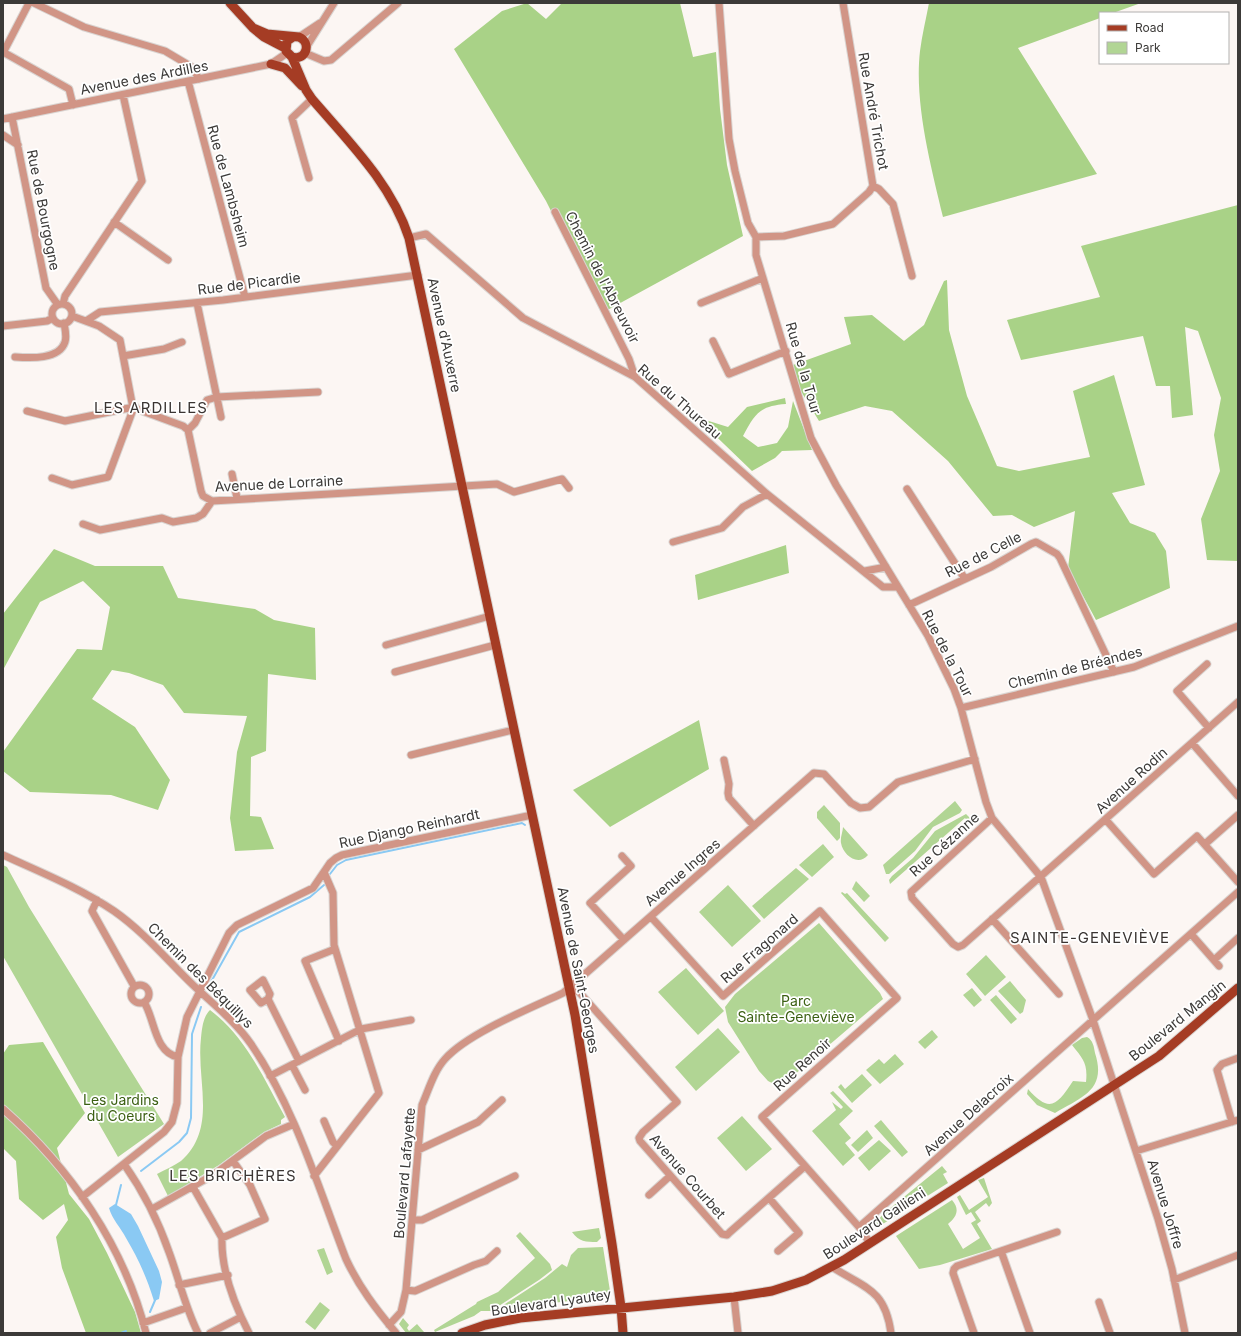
<svg xmlns="http://www.w3.org/2000/svg" width="1241" height="1336" font-family="Inter,sans-serif">
	<style>
		.green { fill: #b1d594 }
		.forest { fill: #a9d287 }
		.water { fill: #8ac9f3 }
		.lines { fill: none; stroke-linecap: round; stroke-linejoin: round }
		.stream { stroke: #8ac9f3; stroke-width: 2 }
		.minor-casing { stroke: #d9d4d1; stroke-width: 9 }
		.major-casing { stroke: #d9d4d1; stroke-width: 11 }
		.minor { stroke: #d19586; stroke-width: 7 }
		.major { stroke: #a53c24; stroke-width: 9 }
		.labels { text-anchor: middle; dominant-baseline: central; stroke-width: 3.5; stroke-linejoin: round; paint-order: stroke }
		.street-label { font-size: 14px; fill: #3c3a38; stroke: #fff }
		.park-label { font-size: 14px; fill: #3c6013; stroke: #fff }
		.neighbourhood-label { font-size: 15px; letter-spacing: 1px; fill: #3a3533; stroke: #fff }
	</style>
	<rect width="100%" height="100%" fill="#fcf6f3"/>
	<path class="green" d="M955,801L962,810L960,813L933,827L915,851L889,874H886L883,865Z
		M824,805L840,823V838L837,841L817,818V812Z
		M966,814L973,821L970,824L965,818L890,884L889,880L892,876L913,858L935,831Z
		M843,827L868,855C858,867 843,855 841,843C840,838 843,831 843,827Z
		M823,844L834,857L812,877L799,865Z
		M3,865L7,867L29,907L164,1124L118,1157L3,956Z
		M796,868L809,879L764,919L752,906Z
		M856,881L870,896L864,902L852,889Z
		M728,885L761,921L732,947L699,912Z
		M842,892L845,894L847,893L889,938L885,942L841,893Z
		M819,923L880,993L883,999L780,1087L768,1081L759,1071L728,1022L725,1007L735,994Z
		M986,955L1006,977L985,996L966,974Z
		M686,968L724,1011L698,1035L658,992Z
		M1010,981L1026,1000L1023,1012L1020,1014L998,991Z
		M972,988L982,1000L974,1007L963,995Z
		M996,995L1017,1019L1011,1024L990,1000Z
		M210,1010C246,1037 264,1079 285,1117L281,1120V1124L264,1132L219,1165L168,1196L157,1174C164,1170 174,1166 181,1161C218,1128 196,1081 201,1038C202,1028 203,1017 210,1010Z
		M718,1028L740,1052L696,1091L675,1067Z
		M932,1030L938,1037L925,1049L918,1042Z
		M1087,1037C1093,1040 1094,1047 1095,1053C1107,1090 1082,1097 1055,1113L1037,1105L1027,1094L1028,1089C1050,1114 1057,1105 1073,1081L1086,1082C1088,1063 1083,1059 1072,1045L1082,1038Z
		M895,1054L904,1064L880,1084L866,1070L879,1059L884,1064Z
		M862,1074L872,1085L852,1103L838,1087L841,1084L845,1089Z
		M833,1091L853,1111L839,1124L851,1138L845,1143L855,1155L843,1166L812,1131L836,1110L832,1102L841,1109L843,1107L830,1093Z
		M742,1116L772,1149L746,1171L717,1138Z
		M881,1120L908,1152L902,1157L874,1126Z
		M867,1130L873,1138L858,1152L851,1145Z
		M879,1140L891,1151L869,1171L858,1158Z
		M942,1166L947,1172L943,1174L948,1183L878,1227L876,1223L883,1214Z
		M984,1178L992,1203L989,1207L986,1203L975,1212L981,1221L977,1224L992,1249L940,1265L919,1269L896,1236L952,1200C960,1209 957,1217 948,1224L963,1249L980,1238L971,1223L976,1220L971,1212L966,1215L957,1197L960,1195L969,1210L988,1197L978,1180Z
		M599,1228L601,1238L597,1242C586,1242 579,1242 572,1232Z
		M520,1232L550,1264L552,1270L539,1280L491,1311H481L474,1316L435,1332L434,1330L476,1304L477,1302L498,1292L535,1258L516,1236Z
		M603,1247L610,1291L603,1301L576,1304L569,1301L496,1310L545,1278L562,1264L567,1267L571,1255L578,1248Z
		M324,1248L333,1272L327,1275L317,1250Z
		M320,1302L330,1310L315,1330L305,1322Z
		M403,1318L409,1325L407,1328L409,1331L417,1324L424,1332L406,1333L399,1324Z"/>
	<path class="forest" d="M527,3L546,19L562,3H680L693,57L716,52L720,109L727,165L743,236L602,313L546,201L454,49L502,11Z
		M929,3H1141L1113,13H1100V18L1018,48L1097,174L943,217C931,167 914,103 920,51C922,35 926,19 929,3Z
		M1238,205V561L1207,560L1201,519L1220,471L1214,435L1221,398L1198,331L1185,327L1193,415L1172,418L1170,386H1156L1143,336L1021,360L1007,320L1100,297L1081,246Z
		M947,280L949,330L967,396L997,466L1019,471L1090,457L1073,391L1114,375L1145,485L1112,493L1130,523L1155,533L1166,551L1170,588L1096,620L1068,568L1075,511L1034,527L1012,515L993,516L948,461L892,411L865,406L819,421L799,388L793,365L851,344L844,317L872,315L904,341L924,325L944,281Z
		M785,398L786,404C759,406 755,414 743,436L758,447L777,443L788,427L793,401L812,450L782,451L775,458L752,471L696,417L728,427L747,407Z
		M786,545L789,573L698,600L695,575Z
		M54,549L95,566H163L178,598L255,609L274,620L315,628L316,680L268,674L266,751L251,757L250,816L261,817L274,849L235,851L230,818L237,752L247,716L184,713L163,685L129,673L112,670L92,699L135,727L170,780L158,810L111,795L30,792L3,771V752L77,649L102,650L110,607L83,581L40,602L3,670V614Z
		M699,720L709,769L610,827L573,790Z
		M43,1042L85,1113L57,1148L69,1194L89,1219L107,1253L135,1312L141,1333H86L62,1268L56,1237L68,1220L64,1204L43,1220L19,1199L16,1161L3,1148V1054L9,1045Z"/>
	<path class="water" d="M115,1204L131,1214L138,1226L159,1271L162,1282L159,1299L154,1301C147,1278 138,1258 126,1238C121,1228 112,1219 109,1208Z"/>
	<g class="lines">
		<path class="stream" d="M330,874L337,865L346,860L522,823L525,825
			M211,982L239,932L310,897L324,885
			M141,1171L179,1142L187,1133L191,1118L192,1034L201,1007
			M116,1205L121,1185
			M150,1312L156,1298
			M121,1333L126,1331"/>
		<g class="minor-casing">
			<path id="minor" d="M34,3L84,27L165,51L192,67L199,79
				M719,3L729,139L735,171L748,223L756,237V255L811,438L836,485L928,636L954,689L961,708L986,802L992,818L1041,877L1093,1020L1158,1219L1172,1269L1185,1333
				M299,37L320,23
				M307,46L334,3
				M3,52L69,89L73,105
				M3,53L29,3
				M305,53L324,61L331,60L398,3
				M188,81L245,297
				M12,117L46,288L58,305
				M3,119L271,64L287,53
				M3,135L18,145
				M309,178L292,118L312,99
				M873,186L879,189L893,204L912,276
				M555,212L629,359L635,377
				M114,222L168,260
				M756,237L784,236L833,224L869,192L873,186L843,3
				M409,238L426,234L523,318L635,377L767,494L883,587H898
				M197,303L221,417
				M701,303L763,278
				M63,304L65,296L142,181L123,95
				M52 314a10 10 0 1 1 20 0a10 10 0 1 1-20 0Z
				M72,316L99,326L120,340L132,403L137,409L183,426L188,430L201,491L203,496L212,501L497,484L514,492L562,479L569,488
				M86,321L100,312L223,300L418,275
				M3,326L47,321L53,318
				M713,341L729,374L786,351
				M123,356L164,349L182,342
				M15,357C30,358 59,360 65,342C67,336 65,329 64,323
				M27,411L65,421L134,407
				M188,430L195,423L207,400L217,397L318,392
				M232,474L237,498
				M52,478L72,485L108,477L134,407
				M907,489L965,579
				M83,524L100,530L162,518L173,522L196,518L203,514L212,501
				M673,542L722,528L743,507L767,494
				M865,571L886,567
				M909,605L991,567L1031,544L1036,542L1057,554L1060,558L1114,672
				M386,645L490,616
				M1207,664L1177,691L1209,728
				M395,672L495,645
				M961,708L1134,667L1238,626
				M1192,743L1238,796
				M411,755L513,730
				M724,760L729,784L728,793L729,798L754,826
				M992,818L911,892L912,898L953,944L958,947L963,945L1238,702
				M1106,820L1154,874L1197,836L1238,882
				M1205,844L1238,815
				M3,855C40,872 80,888 114,911C144,932 167,960 193,985C213,1004 235,1021 251,1044C295,1108 318,1187 346,1259C359,1287 376,1309 396,1333
				M622,856L631,866L590,903L624,940
				M97,900L92,911L134,986
				M651,917L723,996L820,911L897,998L762,1117L859,1227L870,1243
				M992,919L1059,994
				M1191,934L1219,966
				M335,949L305,961L339,1041
				M1214,960L1238,938
				M131 994a9 9 0 1 1 18 0a9 9 0 1 1-18 0Z
				M569,988L579,992L677,1102L643,1132L639,1138L640,1141L722,1234L727,1235L730,1232L805,1166
				M268,999L261,1003L250,990L263,980L270,994L268,999L299,1061
				M144,1002C155,1019 154,1052 178,1057
				M292,1065L305,1090
				M270,1076L361,1029L411,1020
				M3,1109C70,1168 124,1245 146,1333
				M324,1121L333,1142L337,1146
				M1232,1122L1217,1070L1222,1064L1238,1058
				M418,1150L478,1122L502,1100
				M1136,1151L1238,1120
				M124,1164C143,1191 158,1220 169,1252C179,1279 185,1307 198,1333
				M314,1176L379,1093L334,945L333,893L324,872
				M193,1187L222,1238
				M649,1195L670,1176
				M82,1197L164,1132L172,1122L177,1103L178,1057L187,1017L229,933L237,925L313,888L330,863L336,858L342,855L532,815
				M769,1198L799,1233L778,1251
				M152,1209L213,1175L266,1136L294,1124
				M412,1220H422L515,1176
				M859,1227L1238,892
				M222,1238L265,1219L250,1185L233,1161
				M222,1238C221,1271 234,1304 249,1333
				M1001,1251L1030,1333
				M832,1267C865,1288 885,1289 891,1333
				M1174,1280L1238,1255
				M179,1285L228,1275
				M406,1290L415,1291L474,1265L486,1261L497,1251
				M734,1297L738,1333
				M1099,1302L1110,1333
				M143,1323L186,1308
				M389,1325L401,1312L406,1290L422,1105C429,1089 434,1071 445,1059C468,1033 531,1008 563,993L569,988L814,773L824,774L851,803L860,808L869,807L898,782L975,759
				M210,1333L241,1317
				M974,1333L953,1273L954,1269L957,1266L1057,1232"/>
		</g>
		<g class="major-casing">
			<path id="major" d="M230,3L253,28L264,37L285,48
				M253,28L267,34L299,37C312,43 306,61 292,57L286,51L287,41L293,37
				M292,57L306,90L312,99C349,142 391,183 409,238L575,1015L612,1244L621,1307L623,1333
				M271,64L285,68L302,86
				M462,1333L485,1325L520,1318L734,1297L772,1291L806,1280L844,1260L1159,1056L1238,988"/>
		</g>
		<use href="#minor" class="minor"/>
		<use href="#major" class="major"/>
	</g>
	<g class="labels">
		<g class="street-label">
			<text transform="translate(144 77) rotate(-11)">Avenue des Ardilles</text>
			<text transform="translate(874 111) rotate(80)">Rue André Trichot</text>
			<text transform="translate(229 186) rotate(75)">Rue de Lambsheim</text>
			<text transform="translate(44 210) rotate(79)">Rue de Bourgogne</text>
			<text transform="translate(603 277) rotate(63)">Chemin de l'Abreuvoir</text>
			<text transform="translate(249 283) rotate(-7)">Rue de Picardie</text>
			<text transform="translate(445 335) rotate(78)">Avenue d'Auxerre</text>
			<text transform="translate(804 368) rotate(74)">Rue de la Tour</text>
			<text transform="translate(680 401) rotate(41)">Rue du Thureau</text>
			<text transform="translate(279 483) rotate(-3)">Avenue de Lorraine</text>
			<text transform="translate(983 554) rotate(-27)">Rue de Celle</text>
			<text transform="translate(948 653) rotate(63)">Rue de la Tour</text>
			<text transform="translate(1075 667) rotate(-14)">Chemin de Bréandes</text>
			<text transform="translate(1131 780) rotate(-42)">Avenue Rodin</text>
			<text transform="translate(409 828) rotate(-12)">Rue Django Reinhardt</text>
			<text transform="translate(944 844) rotate(-42)">Rue Cézanne</text>
			<text transform="translate(682 872) rotate(-41)">Avenue Ingres</text>
			<text transform="translate(759 948) rotate(-41)">Rue Fragonard</text>
			<text transform="translate(579 970) rotate(79)">Avenue de Saint-Georges</text>
			<text transform="translate(201 975) rotate(45)">Chemin des Béquillys</text>
			<text transform="translate(1177 1020) rotate(-39)">Boulevard Mangin</text>
			<text transform="translate(802 1064) rotate(-42)">Rue Renoir</text>
			<text transform="translate(968 1114) rotate(-42)">Avenue Delacroix</text>
			<text transform="translate(404 1173) rotate(-85)">Boulevard Lafayette</text>
			<text transform="translate(688 1176) rotate(49)">Avenue Courbet</text>
			<text transform="translate(1166 1204) rotate(73)">Avenue Joffre</text>
			<text transform="translate(874 1223) rotate(-33)">Boulevard Gallieni</text>
			<text transform="translate(551 1302) rotate(-8)">Boulevard Lyautey</text>
		</g>
		<g class="park-label">
			<text x="796" y="1000">Parc<tspan x="796" dy="16">Sainte-Geneviève</tspan></text>
			<text x="121" y="1099">Les Jardins<tspan x="121" dy="16">du Coeurs</tspan></text>
		</g>
		<g class="neighbourhood-label">
			<text x="151" y="407">LES ARDILLES</text>
			<text x="1090" y="937">SAINTE-GENEVIÈVE</text>
			<text x="233" y="1175">LES BRICHÈRES</text>
		</g>
	</g>
	<rect width="1241" height="1336" fill="none" stroke="#3c3a38" stroke-width="8"/>
	<rect x="1099" y="12" width="130" height="52" fill="#ffffff" stroke="#b1b0af"/>
	<rect x="1107" y="25" width="20" height="6" fill="#a53c24" stroke="#b1b0af"/>
	<text x="1135" y="32" font-size="12" fill="#3c3a38">Road</text>
	<rect x="1107" y="42" width="20" height="12" fill="#b1d594" stroke="#b1b0af"/>
	<text x="1135" y="52" font-size="12" fill="#3c3a38">Park</text>
</svg>
